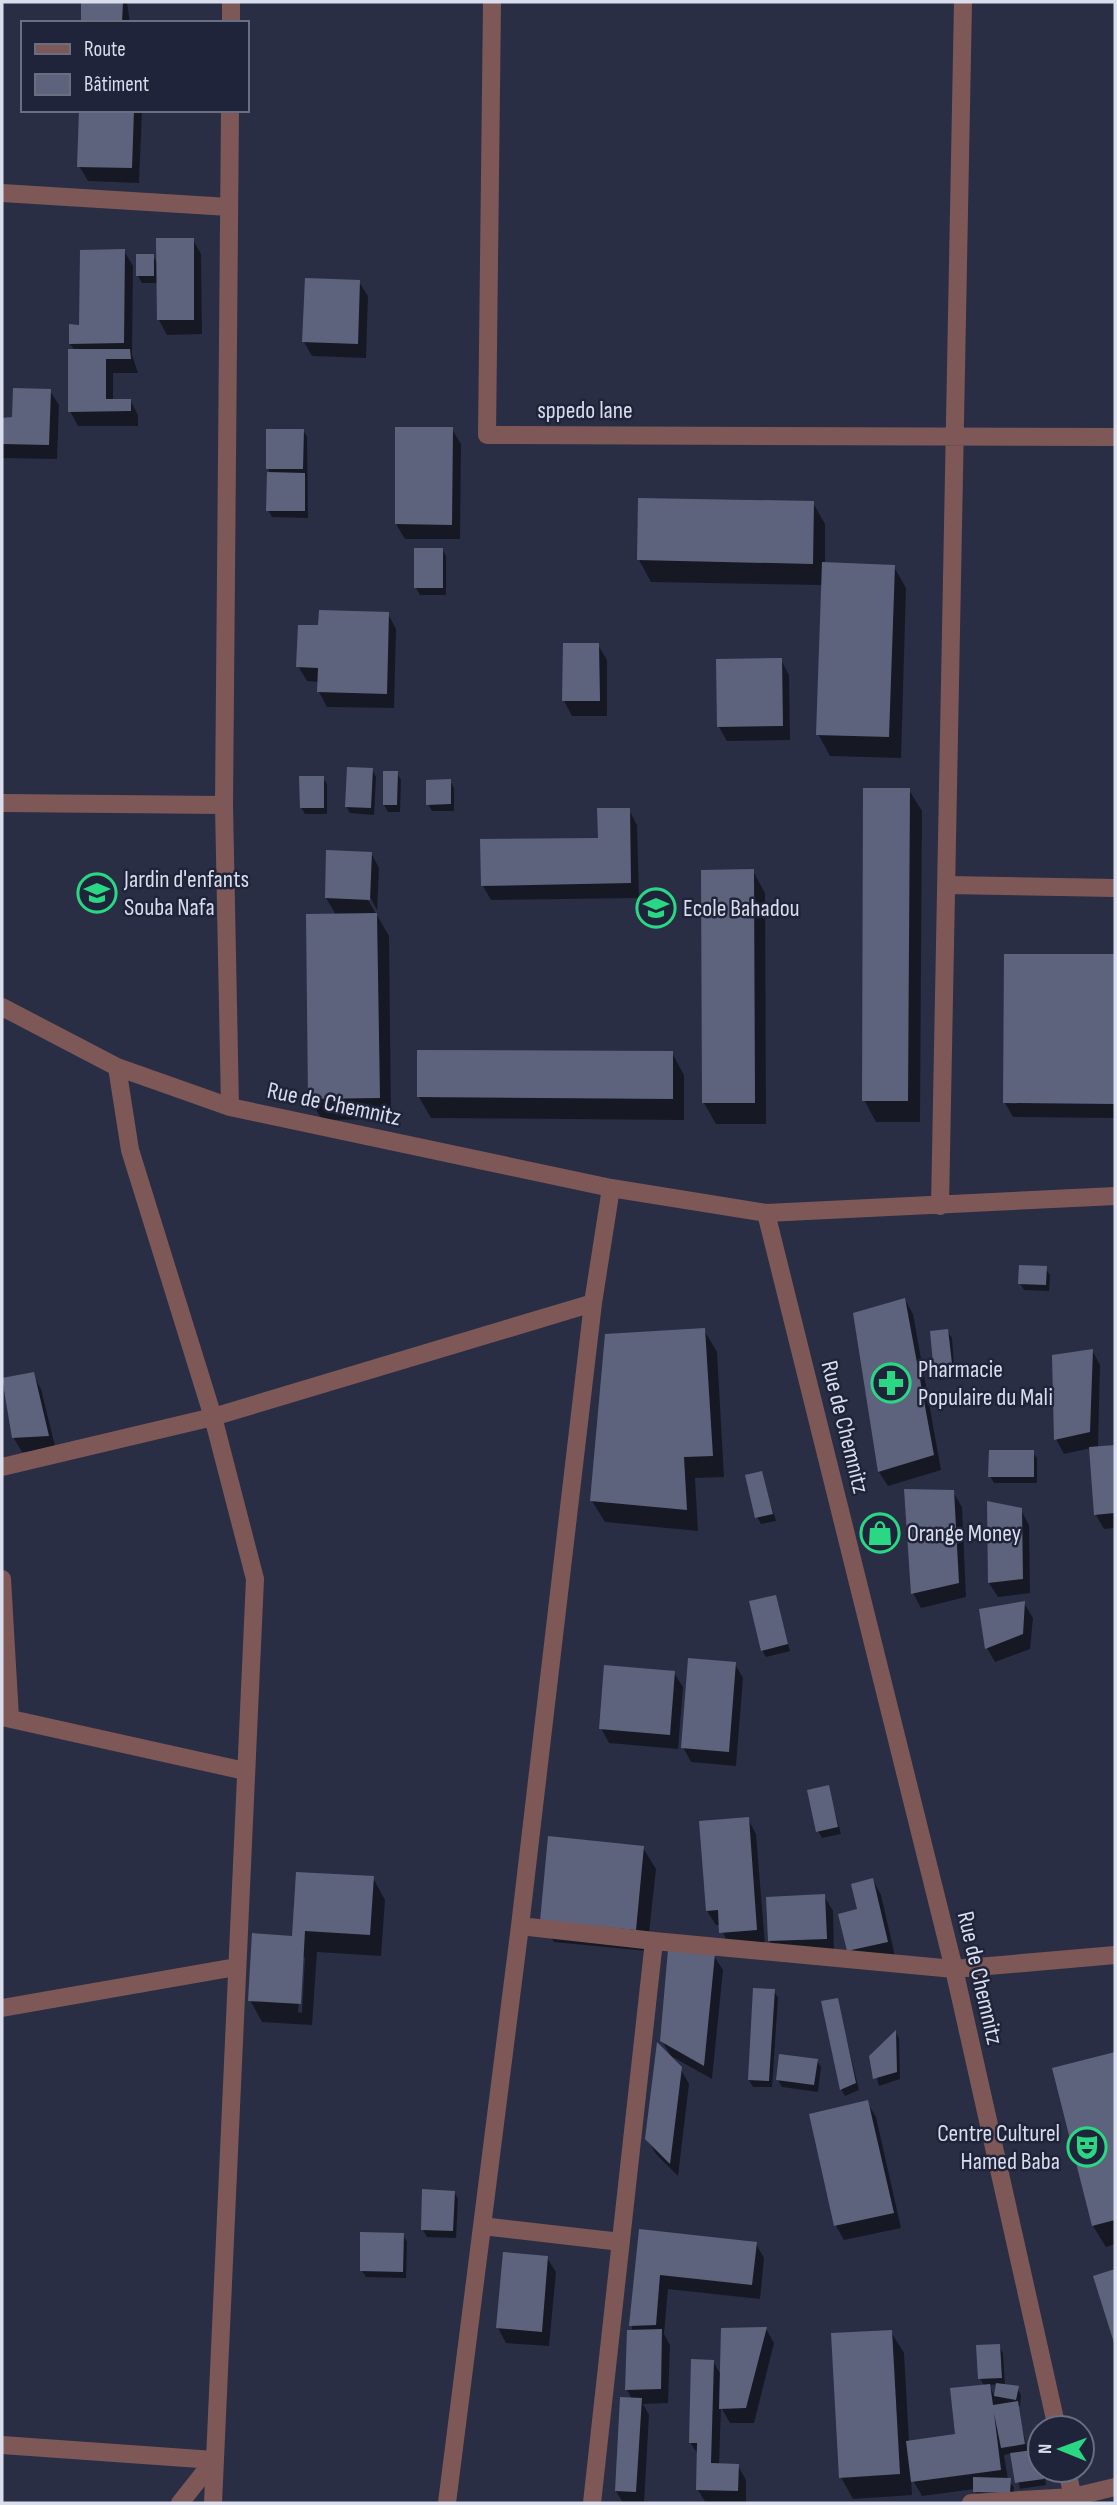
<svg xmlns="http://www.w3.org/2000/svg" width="1117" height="2505" font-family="'Sofia Sans Condensed',sans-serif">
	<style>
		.shadow { fill: #0007; fill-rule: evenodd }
		.building { fill: #5e637d }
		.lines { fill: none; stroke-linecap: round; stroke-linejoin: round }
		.minor { stroke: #7e5857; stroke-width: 18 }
		.labels { text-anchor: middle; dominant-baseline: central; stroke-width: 5; stroke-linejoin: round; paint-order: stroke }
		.street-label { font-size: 24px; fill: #d9ddec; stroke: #20243a }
		.poi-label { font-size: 24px; fill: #d9ddec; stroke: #20243a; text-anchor: start }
	</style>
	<rect width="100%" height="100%" fill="#2a2e45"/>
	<path class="shadow" d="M83,2H127L130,23H83Z
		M81,110H142L139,183L88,181L79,166Z
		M193,240L201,254L202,334L167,335L159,320L158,283H142L138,276L153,256L158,265Z
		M124,251L133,266L132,355L138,373H113V400H130L138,415V426H78L70,411L75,351L70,344Z
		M359,282L368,296L366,358L312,356L304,342Z
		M50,391L59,405L57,459L2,458V419H14Z
		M452,429L461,444L460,539H405L396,524Z
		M303,430L307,437L308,518L272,517L268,510L271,474L268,469Z
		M813,503L825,524V564L894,567L906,588L901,758L830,756L818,734L823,585L651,582L639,560Z
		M442,549L446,556V595H420L416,588Z
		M388,614L396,629L394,708L327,707L319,692V682L307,681L298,666L320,627Z
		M598,645L607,660V716H572L564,701Z
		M781,660L789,675L790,740L727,741L719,727Z
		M372,770L376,777L374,815L350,813L346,806Z
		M397,773L401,780L400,812H388L384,805Z
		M323,778L327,784V814H305L301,807Z
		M450,781L454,788V811H432L428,804Z
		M909,790L922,811L920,1122H876L864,1100Z
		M629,810L637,825L639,898L491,900L483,886L600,840Z
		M371,853L379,868L377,910L367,891L364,893L389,936L391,1119L322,1120L310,1099L336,915L326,898Z
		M753,871L765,893L766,1124H716L704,1103Z
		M1005,955L1115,956V1118L1013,1117L1005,1103Z
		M672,1053L684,1075V1120L431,1118L419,1097Z
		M1045,1268L1050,1275L1049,1291L1024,1290L1020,1283Z
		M905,1300L913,1314L941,1470L888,1486L879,1472Z
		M704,1330L717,1352L724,1477L695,1478L698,1531L605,1522L592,1501Z
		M947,1331L952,1338L955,1378L940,1380L936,1373Z
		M1092,1350L1100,1365L1098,1448L1115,1447V1528L1104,1529L1096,1515L1091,1448L1064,1454L1056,1439Z
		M33,1374L41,1389L56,1450L22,1452L13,1437L2,1379Z
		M1032,1452L1037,1458V1483H994L990,1476Z
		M761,1473L776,1521L761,1524L757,1517Z
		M953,1492L962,1507L966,1597L921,1608L913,1593Z
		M1021,1510L1029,1525L1030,1593L998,1597L989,1583Z
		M775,1597L790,1651L766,1657L762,1650Z
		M1024,1603L1033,1618L1030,1649L995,1662L987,1648Z
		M735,1664L743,1678L736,1766L691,1762L683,1747Z
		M674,1673L683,1687L678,1749L609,1743L601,1728Z
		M828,1787L841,1834L822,1838L818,1831Z
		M748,1819L756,1834L765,1945L729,1947L720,1925H716L707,1911Z
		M643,1848L656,1869L647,1951L554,1942L541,1920Z
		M373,1878L385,1900L381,1956L317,1952L312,2025L262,2022L250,2000L293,1938ZM302,1957H305L302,2013L298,2012Z
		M873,1880L881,1895L895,1956L849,1950L859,1910Z
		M824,1896L833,1911L834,1953L778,1955L769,1940Z
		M714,1956L723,1970L712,2079L671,2056L662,2041Z
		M774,1991L778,1998L772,2087H753L749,2080Z
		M837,2000L859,2090L845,2096L841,2089Z
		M896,2033L899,2038L900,2079L879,2086L871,2056Z
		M1115,2054V2244L1106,2247L1093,2226L1054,2070Z
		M817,2061L821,2067L818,2092L782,2087L778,2080Z
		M680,2068L689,2084L678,2176L656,2154L647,2139Z
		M867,2102L876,2117L901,2228L844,2240L836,2226L811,2116Z
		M454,2192L458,2199L456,2238L427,2237L423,2230Z
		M640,2231L756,2244L764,2258L760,2299L668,2289L664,2334L670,2345L668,2403L643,2404L649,2415L644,2503H623L616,2491L632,2399L627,2390Z
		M403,2235L407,2242L406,2278L366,2277L362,2271Z
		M547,2258L556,2272L549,2346L506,2343L498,2328Z
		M766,2329L774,2343L754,2423H730L721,2407L719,2465L738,2466L746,2480V2503H706L698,2490L699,2456L690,2442L713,2361L722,2377Z
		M891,2332L904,2353L909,2442L957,2436L984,2386L980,2378L999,2346L1003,2353L1005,2386L1017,2388L1021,2395L1020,2406H1017L1028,2452L1038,2451L1040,2453V2470H1044L1046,2485L1020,2489L1012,2453L1004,2455L1008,2480L1014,2487L1013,2499H979L975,2489L922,2496L911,2477L912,2495L853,2499L841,2477ZM998,2384L995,2397L989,2385Z"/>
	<path class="building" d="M81,2H123L122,23H81Z
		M79,110H134L132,168L77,167Z
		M156,238H194V320H157Z
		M125,249L124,343L69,344V324L79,325L80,250Z
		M136,254H154V276H136Z
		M305,278L360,280L358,344L302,342Z
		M68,349H130L131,359H106V399H131V411L68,412Z
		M13,388L51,389L49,445L2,444V418L12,417Z
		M395,427H453L452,525L395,524Z
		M266,429H304L303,469H266Z
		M267,472L305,473V511H266Z
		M638,498L814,501L813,564L637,560Z
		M414,548H443V588H414Z
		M822,562L895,565L889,737L816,735Z
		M319,610L389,612L387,694L317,692L318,668L296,667L298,625H318Z
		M563,643H599L600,701H562Z
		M782,658L783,726L717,727L716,659Z
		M347,767L373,768L371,808L345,807Z
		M383,771H398L397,805H383Z
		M299,776H324V808H300Z
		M451,779V804L426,805V780Z
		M863,788H910L908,1101H862Z
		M597,808H630L631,883L481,886L480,839L598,838Z
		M326,850L372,852L370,900L325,898Z
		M754,869L755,1103H702L701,870Z
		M377,913L380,1098L308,1099L306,914Z
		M1004,954H1115V1104L1003,1103Z
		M417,1050L673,1051V1099L417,1097Z
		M1019,1265L1047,1266L1046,1285L1018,1284Z
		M905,1298L934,1455L878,1472L853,1313Z
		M705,1328L713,1456L684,1457L687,1510L590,1501L605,1334Z
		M948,1329L953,1372L934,1374L930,1331Z
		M1093,1349L1090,1432L1054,1440L1052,1355Z
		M34,1372L49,1436L12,1438L2,1378Z
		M1115,1445V1513L1094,1515L1089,1447Z
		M989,1450H1034V1477H988Z
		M762,1471L773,1514L755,1518L745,1475Z
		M904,1489L954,1490L959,1583L911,1594Z
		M987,1501L1022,1508L1023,1579L988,1583Z
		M776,1595L788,1644L761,1651L749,1601Z
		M1025,1601L1023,1634L985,1649L979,1609Z
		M688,1658L736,1662L729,1752L681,1748Z
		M604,1665L675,1671L670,1735L599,1729Z
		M829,1785L838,1827L816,1832L807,1790Z
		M749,1817L757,1930L719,1933L718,1910L706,1911L699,1821Z
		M548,1836L644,1846L636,1930L540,1921Z
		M296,1872L374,1876L370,1935L305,1931L301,2004L248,2001L252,1933L292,1936Z
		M873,1878L888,1942L847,1951L838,1914L857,1909L851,1884Z
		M825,1894L827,1939L768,1941L766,1897Z
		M668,1950L715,1954L704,2066L660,2041Z
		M753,1988L775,1989L769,2081L748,2080Z
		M838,1998L856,2083L840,2090L821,2001Z
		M896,2030L897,2072L873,2079L869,2056Z
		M657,2042L682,2067L670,2164L645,2139Z
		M1115,2052V2220L1092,2226L1052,2068Z
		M779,2054L818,2059L814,2085L776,2080Z
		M868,2100L894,2213L834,2226L809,2114Z
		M422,2189L455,2191L453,2231L421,2230Z
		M639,2229L757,2242L752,2285L660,2275L656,2325L629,2326Z
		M360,2232L404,2233L403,2272L360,2271Z
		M503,2252L548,2256L542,2332L496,2328Z
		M1115,2269V2346L1093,2276Z
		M767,2327L746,2408L719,2409L721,2328Z
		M662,2329L661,2389L625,2390L627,2330Z
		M892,2330L900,2474L839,2478L831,2333Z
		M1000,2344L1002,2378L978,2379L976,2345Z
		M691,2359L714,2360L711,2463L739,2464L738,2491L696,2490L697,2443H689Z
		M996,2383L1019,2386L1016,2400L994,2396Z
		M990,2384L993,2405L1018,2401L1025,2444L1001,2448L994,2413L1001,2470L911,2482L906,2441L955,2434L950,2388Z
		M620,2397L642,2398L636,2492L615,2491Z
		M1039,2449L1044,2479L1015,2483L1010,2453Z
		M973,2477L1011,2478L1010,2493L973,2492Z"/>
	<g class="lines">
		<path class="minor" d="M492,2L487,435L1115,437
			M231,23V2
			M2,193L229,207
			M2,803L224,805
			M946,885L1115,888
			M2,1007L117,1067L230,1107L611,1188L766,1213L1115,1196
			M117,1067L130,1150L213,1417L255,1579L213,2503
			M230,1107L224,805L230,110
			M940,1206L963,2
			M766,1213L954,1969L1057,2428
			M2,1467L213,1417L593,1303L611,1188
			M2,1579L10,1718
			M2,1717L245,1771
			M520,1926L654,1941
			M2,2008L236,1967
			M482,2226L621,2242
			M2,2445L214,2460
			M1067,2470L1074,2503
			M180,2503L214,2460
			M447,2503L520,1926L593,1303
			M592,2503L654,1941L954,1969L1115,1955
			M971,2503L1073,2497L1115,2487"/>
	</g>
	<defs>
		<g id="school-ring" transform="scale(2.0125)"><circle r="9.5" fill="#20243a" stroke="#2ad884" stroke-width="1.5"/><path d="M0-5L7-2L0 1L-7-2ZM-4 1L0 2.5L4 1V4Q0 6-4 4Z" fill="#2ad884"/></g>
		<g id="pharmacy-ring" transform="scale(2.0125)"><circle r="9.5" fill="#20243a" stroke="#2ad884" stroke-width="1.5"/><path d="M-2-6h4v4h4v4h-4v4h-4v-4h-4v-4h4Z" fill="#2ad884"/></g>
		<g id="shop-ring" transform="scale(2.0125)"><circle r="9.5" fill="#20243a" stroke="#2ad884" stroke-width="1.5"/><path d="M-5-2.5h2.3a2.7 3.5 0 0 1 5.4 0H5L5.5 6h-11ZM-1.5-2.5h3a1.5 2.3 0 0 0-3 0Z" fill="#2ad884"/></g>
		<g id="theatre-ring" transform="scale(2.0125)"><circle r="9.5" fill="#20243a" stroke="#2ad884" stroke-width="1.5"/><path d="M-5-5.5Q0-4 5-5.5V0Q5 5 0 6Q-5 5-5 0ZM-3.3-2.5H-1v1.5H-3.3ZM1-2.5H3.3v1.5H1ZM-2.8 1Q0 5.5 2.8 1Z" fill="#2ad884"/></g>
	</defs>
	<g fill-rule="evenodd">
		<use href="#school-ring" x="97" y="893"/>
		<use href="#school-ring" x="656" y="908"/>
		<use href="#pharmacy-ring" x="891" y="1383"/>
		<use href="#shop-ring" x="880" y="1533"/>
		<use href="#theatre-ring" x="1087" y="2147"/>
	</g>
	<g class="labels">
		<g class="street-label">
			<text x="585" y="410">sppedo lane</text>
			<text transform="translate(334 1104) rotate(12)">Rue de Chemnitz</text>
			<text transform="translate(845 1427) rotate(76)">Rue de Chemnitz</text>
			<text transform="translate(980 1978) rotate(77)">Rue de Chemnitz</text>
		</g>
		<g class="poi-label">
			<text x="124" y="879">Jardin d'enfants<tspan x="124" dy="28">Souba Nafa</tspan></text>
			<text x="683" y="908">Ecole Bahadou</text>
			<text x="918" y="1369">Pharmacie<tspan x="918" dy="28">Populaire du Mali</tspan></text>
			<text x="907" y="1533">Orange Money</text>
			<text x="1060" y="2133" text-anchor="end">Centre Culturel<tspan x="1060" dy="28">Hamed Baba</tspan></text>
		</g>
	</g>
	<rect width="1117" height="2505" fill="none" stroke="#d9ddec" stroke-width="7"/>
	<rect x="21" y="21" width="228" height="91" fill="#20243a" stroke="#6a6e81" stroke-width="2"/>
	<rect x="35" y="44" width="35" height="10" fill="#7e5857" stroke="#6a6e81" stroke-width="2"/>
	<text x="84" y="56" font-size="21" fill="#d9ddec">Route</text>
	<rect x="35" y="74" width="35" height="21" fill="#5e637d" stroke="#6a6e81" stroke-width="2"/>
	<text x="84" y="91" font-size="21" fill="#d9ddec">Bâtiment</text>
	<g transform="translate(1061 2449) rotate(271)"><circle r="33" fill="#20243a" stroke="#6a6e81" stroke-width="2"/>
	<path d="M0-5L12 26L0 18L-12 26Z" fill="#2ad884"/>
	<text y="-10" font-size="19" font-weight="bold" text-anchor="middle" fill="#d9ddec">N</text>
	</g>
</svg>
